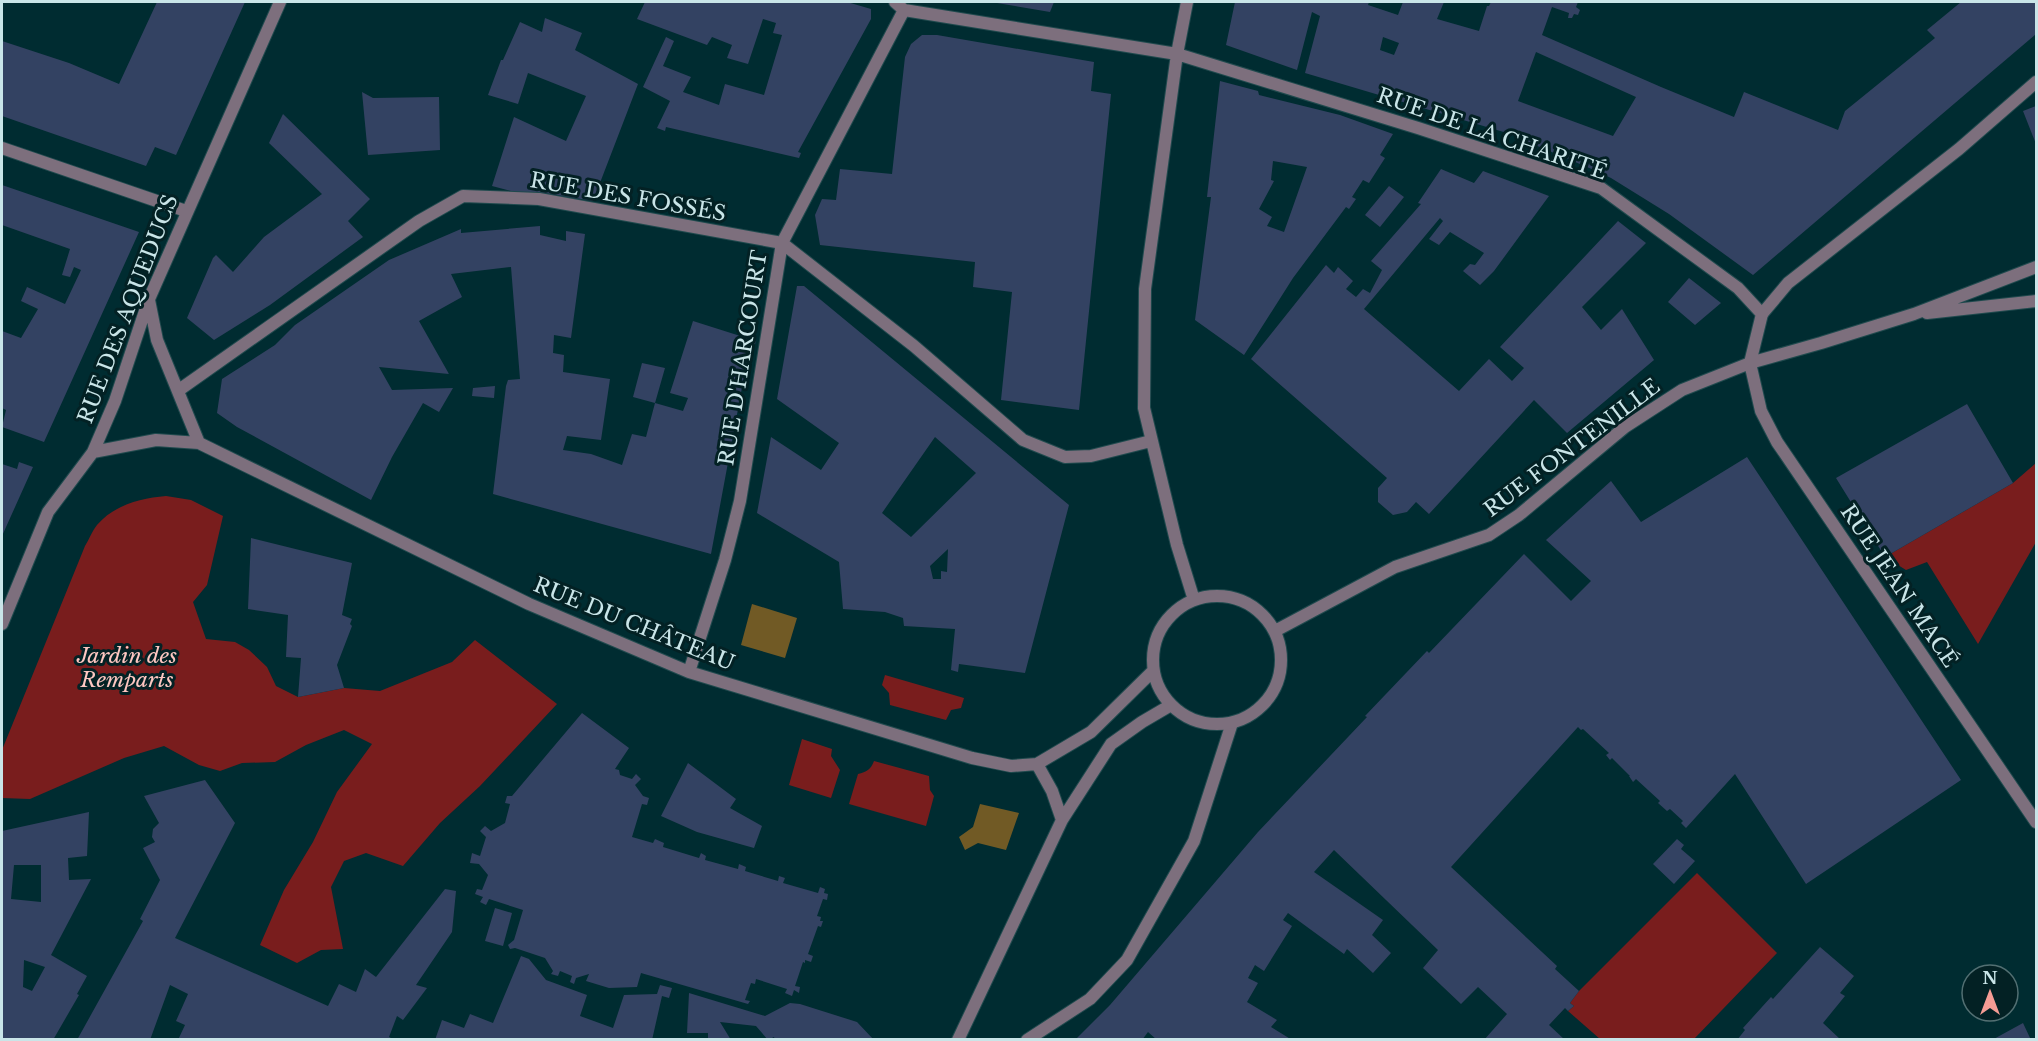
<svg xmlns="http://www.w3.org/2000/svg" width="2038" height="1041" font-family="'Libre Baskerville',serif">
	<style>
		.green { fill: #791d1d }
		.water { fill: #715a25 }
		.building { fill: #334262; fill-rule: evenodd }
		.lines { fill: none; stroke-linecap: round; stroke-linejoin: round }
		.service-casing { stroke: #204a4e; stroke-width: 14 }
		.minor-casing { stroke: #204a4e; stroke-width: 14 }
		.service { stroke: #7d6f7d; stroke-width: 12 }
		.minor { stroke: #7d6f7d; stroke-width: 12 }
		.labels { text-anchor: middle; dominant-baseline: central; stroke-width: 6; stroke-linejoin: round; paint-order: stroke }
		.street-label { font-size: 21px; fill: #c9e5e8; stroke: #032124 }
		.park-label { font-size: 21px; font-style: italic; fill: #fec7c1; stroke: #032124 }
	</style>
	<rect width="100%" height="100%" fill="#002c31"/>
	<path class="green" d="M2036,463V542L1978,644L1927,562L1906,570L1885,557L2013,483Z
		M166,496L191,500L223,516L207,585L193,602L206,639L235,642L249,650L267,667L276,686L298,697L344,688L380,691L452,662L475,640L557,704L480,786L440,823L403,866L366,853L344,861L331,887L343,949L321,950L297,963L260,945L284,890L313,842L337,792L372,744L344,730L306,745L275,762L242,763L220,771L199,765L164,746L124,758L30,799L2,798V750L85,546C89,540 92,531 97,525C114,505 141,498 166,496Z
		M885,675L964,698L961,708L951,710L946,720L890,705L889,693L882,685Z
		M802,739L832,749L831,756L840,770L831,798L789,785Z
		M874,761L929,776L930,790L934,796L926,826L849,804L858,774C867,772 871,769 874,761Z
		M1697,873L1777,953L1694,1039H1600L1568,1011L1574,1006L1570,1003L1579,991Z"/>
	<path class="water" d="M752,604L797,618L785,658L741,645Z
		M980,804L1019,813L1006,850L978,843L965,850L959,837L973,827Z"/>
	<path class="building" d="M157,2H245L176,155L155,147L146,166L2,116V41L69,63L119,84Z
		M645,2H847L871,9V19L798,152L801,153L799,158L666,127L665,131L657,128L670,101L643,87L666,37L674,41L663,66L691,77L683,92L719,105L725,84L764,95L782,35L773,33L776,23L763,19L748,64L727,58L732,45L712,37L707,45L637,19Z
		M991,2H1054L1050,12Z
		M1235,2H1369L1368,5L1398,15L1403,2H1444L1437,19L1479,31L1487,6H1489L1491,2H1578L1576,7L1580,10L1578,15L1574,14L1572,18H1568L1569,13L1552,7L1542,35L1661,87L1734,117L1744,92L1838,130L1845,111L1935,38L1927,30L1961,2H2036V34L1753,275L1669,214L1611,178L1594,170L1507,133L1305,73L1320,16L1312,12L1297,70L1226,45ZM1383,37L1399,43L1394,55L1380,50ZM1536,52L1636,97L1613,136L1518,101Z
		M545,18L582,33L575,50L638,84L593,201L545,193L542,199L492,186L514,117L566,141L586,96L528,73L518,104L488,95L501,60H503L520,22L542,32Z
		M922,35H937L1094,62L1091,91L1111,94L1079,410L1001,400L1012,292L973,287L975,262L820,245L815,215L822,199L836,200L840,169L892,174L905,57L911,44Z
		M1220,81L1258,91L1259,95L1340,115L1393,134L1380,155L1385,158L1369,183L1363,180L1352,197L1356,199L1349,209L1346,207L1293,278L1244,355L1195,320L1211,197H1207ZM1273,161L1307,167L1284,232L1267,226L1272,217L1259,209L1274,181L1271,180Z
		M362,92L373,98L439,97L440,150L368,155Z
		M2036,106V144L2023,111Z
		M283,114L370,199L348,221L363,237L270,305L214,340L187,318L213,258L216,255L233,272L264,237L322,194L269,143Z
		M1441,169L1474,183L1483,171L1549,196L1494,271L1480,285L1463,271L1470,264L1475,265L1484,253L1450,232L1439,245L1429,239L1443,221L1440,218L1364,309L1459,391L1489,359L1512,381L1524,368L1500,347L1618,221L1646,243L1582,307L1601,330L1622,309L1654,360L1567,433L1534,400L1429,514L1416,502L1407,512L1393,515L1378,502V488L1387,478L1251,359L1326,265L1334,273L1338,267L1353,281L1346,289L1356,297L1363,289L1370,293L1382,270L1371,261L1421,204L1418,203Z
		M2,185L139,232L44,442L2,427L6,410L2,408V331L21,338L38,309L21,301L27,287L65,304L81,270L74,267L70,277L62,275L70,249L2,225Z
		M1389,186L1404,197L1380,227L1365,215Z
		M540,226V235L566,241V231L585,234L571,338L554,335L553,353L564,355L563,372L610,379L601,440L567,436L563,450L591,454L622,465L632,434L646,437L655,403L633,397L642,363L665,368L655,403L683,411L688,398L670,393L693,321L756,341L743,382L711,554L493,494L506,386L508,380L520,379L511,267L451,274L462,297L419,321L449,374L379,367L392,390L453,388L439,412L423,403L392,457L371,500L237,427L217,413L222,379L275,345L295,325L389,260L461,229V233Z
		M1689,278L1721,303L1695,325L1668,302Z
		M797,286H804L1069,505L1025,673L959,664L958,672L951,670L955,629L904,626L903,618L885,612L843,609L839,562L757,513L771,437L821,470L839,443L777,399ZM935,437L976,473L911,537L882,513ZM948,549L947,572L941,571V579H933L930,566Z
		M495,386L494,398L472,396L473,388Z
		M1967,404L2013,483L1885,557L1836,478Z
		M1747,457L1961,780L1806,884L1735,774L1686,828L1681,823L1683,821L1670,809L1667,811L1658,803L1660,801L1636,779L1633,782L1629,776H1630L1612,758L1610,760L1606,755L1609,753L1583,729L1581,730L1578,727L1451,867L1557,966L1555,969L1579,991L1570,1003L1574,1006L1568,1011L1565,1008L1549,1025L1565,1040H1484L1507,1014L1478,987L1461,1004L1423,968L1438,950L1334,850L1314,872L1383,920L1372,935L1391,953L1373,973L1347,949L1344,954L1288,913L1283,920L1292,926L1264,971L1255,965L1248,978L1258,983L1247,1002L1277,1020L1271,1027L1292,1040H1157L1148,1032L1142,1040H1075L1110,1005L1258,832L1367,717L1365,716L1427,651L1429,653L1524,554L1571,601L1591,581L1546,540L1611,481L1641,522Z
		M19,462L33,467L2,536V464L17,469Z
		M251,538L352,563L342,615L352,619L350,624L352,626L337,665L344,688L298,697L301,658L286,657L288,615L248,609Z
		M582,713L629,748L615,769L619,770L620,775L632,779L636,774L641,779L635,785L643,796L649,798L647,805L642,804L632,837L653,843L655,839L664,843L663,847L699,858L701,853L706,856L705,860L738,869L739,864L746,867L745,871L778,881L779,876L785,878L783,883L818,893L820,887L825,889L824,893L828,894L827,900L823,899L817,916L821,917L820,921H823L821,927L818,926L808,954L813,956L811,962L805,960V963L803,962L795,986L800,987L799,993L794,990L792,996L785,993L787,989L756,979L755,984L751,983L745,1000L750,1001L748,1004L641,973L637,987L609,988L586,981L589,974L576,978L574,984L570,982L572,976L560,971L558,976L551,974L553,971L545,958L515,948L510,949L508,945L514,940L523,910L489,899L486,905L480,902L483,897L475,894L477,889L482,890L488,875L479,864L470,863L472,853L480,856L486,837L480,831L485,826L491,831L505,823L510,804L505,803L507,796H512Z
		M688,763L736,799L730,808L762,826L754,848L697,832L661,816Z
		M205,780L235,823L175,938L328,1006L339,984L356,992L365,969L376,977L445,889L456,891L452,932L416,985L427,988L403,1020L397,1016L389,1037L395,1040H178L185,1025L176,1021L188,994L170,985L150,1040H77L143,921L140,919L160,880L143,848L155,842L152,837L153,829L159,823L144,796Z
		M89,812L87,856L68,858L69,880L91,879L51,955L87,976L77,994L79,995L53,1040H2V831ZM14,865H41V902L11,899ZM24,960L45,967L32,991L23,987Z
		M1677,839L1684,845L1681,849L1695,861L1674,884L1653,864Z
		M495,908L512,913L503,946L485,941Z
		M1820,947L1854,976L1840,993L1845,996L1823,1023L1841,1040H1737L1745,1030L1743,1028L1771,997L1773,999Z
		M521,956L529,959L546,980L587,995L580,1016L613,1028L624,995L657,994L660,985L672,988L669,998L662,996L652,1040H537L532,1038V1040H435L442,1020L464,1028L470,1014L493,1023Z
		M689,993L765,1016L790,1003L800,1004L857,1022L874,1040H775L774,1037L768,1040L756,1026L720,1022L731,1040H708V1033H687Z
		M2023,1023L2031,1040H1992Z"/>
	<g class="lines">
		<g class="service-casing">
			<path id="service" d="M1762,314L1788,283L1959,149L2036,82
				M1027,1040L1090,999L1127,960L1194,841L1232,723"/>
		</g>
		<g class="minor-casing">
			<path id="minor" d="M895,2L904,10L1177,54L1418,128L1601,188L1738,288L1762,314L1750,363L1761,411L1777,442L2036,822
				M1187,2L1177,54L1145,289L1144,408L1177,545L1194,600
				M2,148L186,211
				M149,300L157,340L199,443
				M1927,313L2036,301
				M179,390L419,221L463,196L539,199L782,243L914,346L1023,440L1065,457L1091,456L1151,441
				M93,452L156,440L199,443L529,604L689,672L972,758L1011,766L1037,764L1091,732L1153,671
				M1153 660a64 64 0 1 1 128 0a64 64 0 1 1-128 0Z
				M2,624L48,512L93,452L115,401L149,299L280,2
				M1275,631L1395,567L1489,535L1519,515L1625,427L1682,390L1750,363L1821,343L1914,314L2036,267
				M689,672L725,560L740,501L782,243L904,10
				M1037,764L1052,791L1062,820
				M958,1040L1062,820L1111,744L1142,722L1171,705"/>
		</g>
		<use href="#service" class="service"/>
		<use href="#minor" class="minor"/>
	</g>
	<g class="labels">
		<g class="street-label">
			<text transform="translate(1492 134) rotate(19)">RUE DE LA CHARITÉ</text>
			<text transform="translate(628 197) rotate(10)">RUE DES FOSSÉS</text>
			<text transform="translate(128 309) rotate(-69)">RUE DES AQUEDUCS</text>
			<text transform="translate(743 358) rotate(-81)">RUE D'HARCOURT</text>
			<text transform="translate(1572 448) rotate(-37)">RUE FONTENILLE</text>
			<text transform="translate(1899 586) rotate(56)">RUE JEAN MACÉ</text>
			<text transform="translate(634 624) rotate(22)">RUE DU CHÂTEAU</text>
		</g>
		<g class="park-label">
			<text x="127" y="656">Jardin des<tspan x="127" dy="24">Remparts</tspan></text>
		</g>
	</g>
	<rect width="2038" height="1041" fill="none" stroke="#c9e5e8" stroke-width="6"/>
	<g transform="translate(1990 993)"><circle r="28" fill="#032124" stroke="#526f72" stroke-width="1.5"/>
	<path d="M0-4.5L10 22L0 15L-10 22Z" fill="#f59c94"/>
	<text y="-9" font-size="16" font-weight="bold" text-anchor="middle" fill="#c9e5e8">N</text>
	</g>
</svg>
